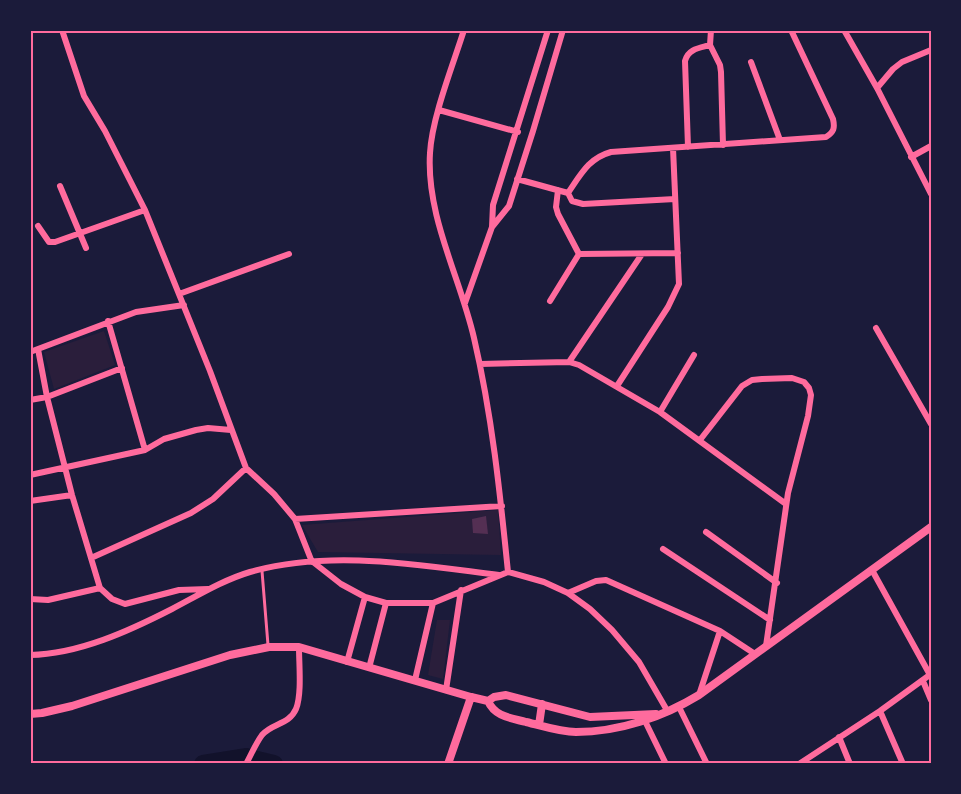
<svg xmlns="http://www.w3.org/2000/svg" width="961" height="794" font-family="'IBM Plex Sans',sans-serif">
	<style>
		.green { fill: #2a1e3b }
		.lines { fill: none; stroke-linecap: round; stroke-linejoin: round }
		.river { stroke: #12122b; stroke-width: 18 }
		.building { fill: #542f53 }
		.service { stroke: #ff6b9d; stroke-width: 3 }
		.minor { stroke: #ff6b9d; stroke-width: 6 }
		.tertiary { stroke: #ff6b9d; stroke-width: 8 }
		.secondary { stroke: #ff6b9d; stroke-width: 8 }
		.neatline { fill: none; stroke: #ff6b9d; stroke-width: 2 }
	</style>
	<rect width="100%" height="100%" fill="#1b1b3a"/>
	<path class="green" d="M104,331L115,365L54,389L44,352Z
		M498,510L501,555L318,552L302,525Z
		M437,620H450L443,679L428,675Z"/>
	<g class="lines">
		<path class="river" d="M253,759L274,764
			M203,764L247,757"/>
	</g>
	<path class="building" d="M486,516L488,534L473,533L472,519Z"/>
	<g class="lines">
		<path class="service" d="M262,571L268,645"/>
		<path class="minor" d="M62,30L84,96L105,131L145,210L210,371L246,468L274,494L295,519L312,562
			M464,30C453,65 432,117 430,153C426,216 460,277 474,338C492,415 500,493 508,572
			M844,30L877,88L931,194
			M710,45L720,65L721,72L723,145
			M710,45L711,30
			M751,62L780,140
			M877,88L893,69L902,62L931,50
			M439,110L518,132
			M688,147L685,61C688,49 699,48 710,45
			M911,157L931,146
			M517,179L568,193
			M60,186L86,248
			M558,190L556,207L558,214L579,254L678,253
			M568,193C581,174 589,158 611,152L826,137C834,132 835,128 833,119L791,30
			M568,193L572,201L583,204L675,199
			M38,226L49,242H55L145,210
			M492,227L493,205L548,30
			M179,294L289,254
			M550,301L579,254
			M465,303L492,227L509,206L533,131L563,30
			M108,321L145,450
			M876,328L931,424
			M38,349L47,397L72,495L100,588L112,599L125,604L179,590L208,589
			M30,352L136,312L184,305
			M569,362L642,254
			M480,364L569,362L579,365L660,412L786,504
			M617,386L668,307L679,284L673,148
			M30,400L47,397L122,368
			M660,412L694,355
			M700,440L742,386L752,380L762,379L792,378L804,382L809,388L811,395L808,416L788,493L766,646
			M30,475L145,450L164,439L196,430L208,428L231,430
			M30,501L72,495
			M295,519L502,506
			M706,532L777,583
			M663,549L770,620
			M91,558L191,513L213,499L246,468
			M313,562L341,584L365,597L386,603H433L508,572L544,582L568,593L590,609L612,630L639,662L668,712
			M872,570L930,675
			M568,593L596,581L606,580L720,631L755,654
			M30,599L48,600L100,588
			M30,655C79,654 129,631 172,609C197,596 223,580 250,572C330,549 418,565 499,575
			M347,662L365,597
			M369,668L386,603
			M415,680L433,603
			M923,681L931,700
			M446,690L461,590
			M699,695L720,631
			M679,707L707,764
			M880,711L903,764
			M644,719L666,764
			M839,737L850,764
			M246,764C251,755 256,743 262,735C272,723 289,725 296,709C302,694 299,665 299,647
			M799,764L880,711L931,674"/>
		<path class="tertiary" d="M30,714L42,713L72,706L230,655L269,647H299L471,697"/>
		<path class="secondary" d="M488,701C495,717 511,718 526,722C543,726 559,732 576,732C619,732 663,717 699,695L931,527
			M539,725L542,704
			M448,764L471,697L488,701L494,697L506,695L590,717L656,714"/>
	</g>
	<rect width="961" height="794" fill="none" stroke="#1b1b3a" stroke-width="63"/>
	<rect x="32" y="32" width="898" height="730" class="neatline"/>
</svg>
